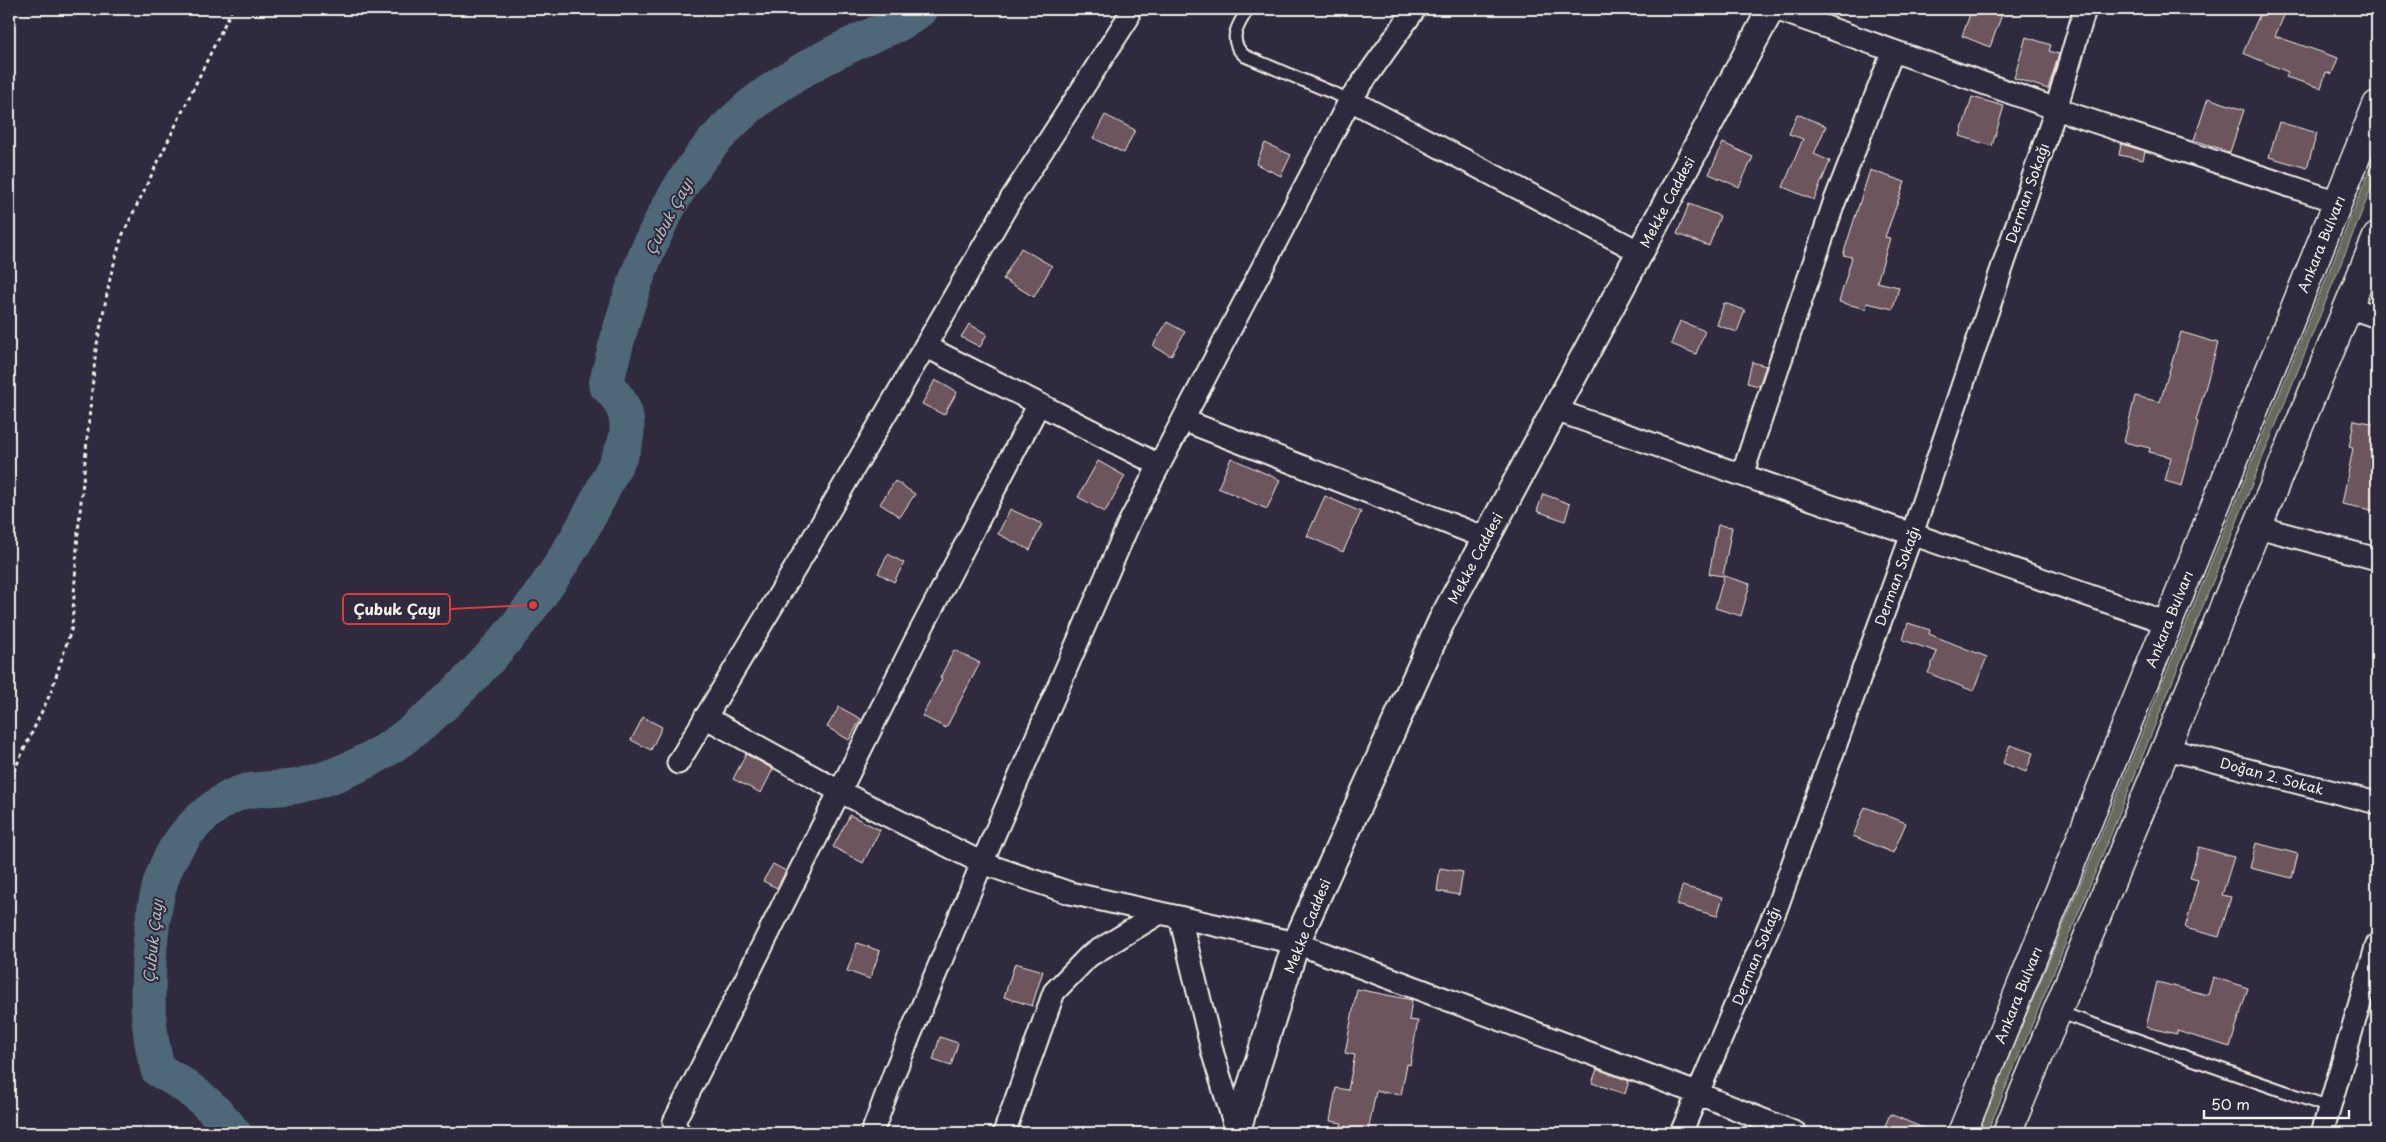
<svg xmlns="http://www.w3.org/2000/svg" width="2386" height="1142" font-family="'Playpen Sans',sans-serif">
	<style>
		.green { fill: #696a5c; stroke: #aeaea2 }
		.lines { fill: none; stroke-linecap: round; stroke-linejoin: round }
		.river { stroke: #4f6779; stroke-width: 35 }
		.building { fill: #6c555d; stroke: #f4f1e8 }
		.service-casing { stroke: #f4f1e8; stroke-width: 15 }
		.minor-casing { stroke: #f4f1e8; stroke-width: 25 }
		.tertiary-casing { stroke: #f4f1e8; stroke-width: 30 }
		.secondary-casing { stroke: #f4f1e8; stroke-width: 31 }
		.path { stroke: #f4f1e8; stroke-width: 3; stroke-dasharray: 4 4; stroke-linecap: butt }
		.service { stroke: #2f2a3d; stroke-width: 11 }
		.minor { stroke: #2f2a3d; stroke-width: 21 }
		.tertiary { stroke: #2f2a3d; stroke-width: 26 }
		.secondary { stroke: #2f2a3d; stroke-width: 28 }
		.labels { text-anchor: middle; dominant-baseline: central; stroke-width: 4; stroke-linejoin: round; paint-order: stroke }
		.street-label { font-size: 14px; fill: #f4f1e8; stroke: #2f2a3d }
		.water-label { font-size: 15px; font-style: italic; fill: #b2babc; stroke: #2f2a3d }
		.leader { fill: none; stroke: #d93c3b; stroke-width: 2 }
		.callout-dot { fill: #d93c3b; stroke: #2f2a3d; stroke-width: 2 }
		.callout { fill: #2f2a3d; stroke: #d93c3b; stroke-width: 2 }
		.callout-label { font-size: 15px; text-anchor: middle; font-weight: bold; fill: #f4f1e8 }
	</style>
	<rect width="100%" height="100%" fill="#2f2a3d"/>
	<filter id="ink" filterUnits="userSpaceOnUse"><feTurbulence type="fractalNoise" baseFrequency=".02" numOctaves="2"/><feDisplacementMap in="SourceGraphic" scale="10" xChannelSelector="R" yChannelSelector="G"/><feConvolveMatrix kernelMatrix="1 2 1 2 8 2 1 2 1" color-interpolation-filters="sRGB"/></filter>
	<g filter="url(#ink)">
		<path class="green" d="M2377,152V174L2111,834L1987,1133H1977L2101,835Z"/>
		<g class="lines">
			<path class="river" d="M234,1133C213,1105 189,1086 158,1070C146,1026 147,991 150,946C154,904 159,866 187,833C201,816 225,796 247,791C264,788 281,789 298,786C325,780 352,769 376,756C401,742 422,724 443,705C511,642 567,566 607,481C614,465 627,448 627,430C628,412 619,397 606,385C628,289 663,184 739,116C758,98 781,83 803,70C824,57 846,47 868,37C890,27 901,26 921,9"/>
		</g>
		<path class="building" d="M1972,9H2004L1990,47L1962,36Z
			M2262,9H2287L2275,36L2338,58L2332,74L2326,72L2321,88L2286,77L2288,72L2243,53Z
			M2026,37L2051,45L2049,51L2059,54L2048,89L2014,78Z
			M1972,97L2004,106L1992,146L1960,136Z
			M2208,98L2244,110L2230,152L2194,140Z
			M1797,114L1826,126L1814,154L1830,161L1814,200L1783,187L1803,139L1789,134Z
			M1105,115L1135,130L1124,153L1093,138Z
			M2279,122L2317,133L2307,168L2269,157Z
			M1265,143L1291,155L1281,176L1256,164Z
			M1723,143L1753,157L1739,187L1709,174Z
			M2121,144L2145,151L2143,160L2119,155Z
			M1870,170L1905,182L1885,237L1890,238L1877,282L1899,287L1893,309L1867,303L1866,309L1839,302L1852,257L1843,255Z
			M1689,204L1720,216L1709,246L1677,234Z
			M1021,248L1052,266L1034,297L1003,279Z
			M1724,303L1745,310L1737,332L1717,325Z
			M1680,321L1705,331L1696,354L1671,344Z
			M1167,322L1185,332L1171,356L1153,346Z
			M969,324L987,334L980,347L961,337Z
			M2181,332L2218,343L2196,421L2198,422L2182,486L2165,481L2171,457L2149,452L2150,448L2124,442L2135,396L2160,402Z
			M1752,362L1766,366L1759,386L1747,383Z
			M935,380L957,392L944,415L922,404Z
			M2354,420L2377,424V511L2342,504L2353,448L2349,447Z
			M1231,458L1280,480L1267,509L1218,488Z
			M1098,461L1125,476L1105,512L1078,497Z
			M895,481L915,494L900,517L880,504Z
			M1543,494L1570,504L1565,521L1537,511Z
			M1325,496L1361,512L1343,552L1307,536Z
			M1010,509L1042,524L1030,550L998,534Z
			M1718,525L1732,527L1723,576L1709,574Z
			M888,554L904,563L894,582L878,573Z
			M1724,576L1750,584L1741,616L1715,608Z
			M1908,623L1930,630L1929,634L1987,657L1973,691L1928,673L1937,652L1903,640Z
			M954,650L980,663L946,728L922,716L942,679L940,678Z
			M839,707L861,719L849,740L827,727Z
			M643,717L662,727L651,750L631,740Z
			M2010,745L2033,753L2026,772L2003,763Z
			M746,754L773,769L761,793L733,779Z
			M1865,807L1906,823L1893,853L1853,836Z
			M850,815L880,830L863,863L833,847Z
			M2256,843L2298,854L2292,878L2250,868Z
			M2199,847L2234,857L2222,895L2231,897L2219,937L2185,928L2198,880L2190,878Z
			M773,864L786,871L777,888L763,881Z
			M1440,868L1463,872L1459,895L1437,891Z
			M1682,886L1723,897L1717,916L1677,905Z
			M857,943L880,951L870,979L847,971Z
			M1015,963L1043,971L1032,1006L1004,997Z
			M2213,977L2248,988L2230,1047L2177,1031V1034L2146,1027L2157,982L2208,995Z
			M1357,989L1412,1000L1409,1020L1418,1021L1410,1065L1407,1064L1401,1095L1376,1091L1368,1132L1341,1126L1342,1123L1330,1121L1336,1088L1348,1090L1355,1055L1345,1053Z
			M940,1037L958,1043L951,1066L933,1060Z
			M1597,1069L1629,1081L1625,1094L1592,1083Z
			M1890,1114L1935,1133H1882Z"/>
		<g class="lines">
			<g class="service-casing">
				<path id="service" d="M1248,9C1237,26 1227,41 1245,56L1350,100
					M2058,1012L2329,1107"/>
			</g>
			<g class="minor-casing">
				<path id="minor" d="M1776,9L2056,109L2338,202
					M1350,100L1640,252
					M2349,307L2377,317
					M925,346L1159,465
					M1555,410L2168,623
					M1183,420L1486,538
					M1742,475L1834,203L1893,51
					M2258,527L2377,559
					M705,717L839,791L982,863L1070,893L1296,943L1699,1094L1796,1133
					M2167,749L2377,803
					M678,763L812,540L1011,199L1128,18
					M1180,917L1213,1054L1237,1133
					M679,1133L674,1122L914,643L1039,404
					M872,1133L895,1071L982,863L1130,521L1350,100L1415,9
					M1004,1133L1054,992L1089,956L1160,913
					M1681,1133L1777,907L1912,534L2056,109L2085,9
					M2322,1133L2377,944"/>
			</g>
			<g class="tertiary-casing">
				<path id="tertiary" d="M1236,1133L1296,943L1442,620L1771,9"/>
			</g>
			<g class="secondary-casing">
				<path id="secondary" d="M1962,1133L2377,105
					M2007,1133L2377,237"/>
			</g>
			<path class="path" d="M9,787L12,775L51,692L72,627L78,532L96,349L111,274L122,236L232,9"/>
			<use href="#service" class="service"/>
			<use href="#minor" class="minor"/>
			<use href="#tertiary" class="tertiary"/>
			<use href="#secondary" class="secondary"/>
		</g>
	</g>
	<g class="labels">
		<g class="street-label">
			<text transform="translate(2027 193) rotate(-71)">Derman Sokağı</text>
			<text transform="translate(1667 202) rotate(-62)">Mekke Caddesi</text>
			<text transform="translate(2321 244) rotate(-68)">Ankara Bulvarı</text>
			<text transform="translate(1475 558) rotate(-62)">Mekke Caddesi</text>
			<text transform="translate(1897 576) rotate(-70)">Derman Sokağı</text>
			<text transform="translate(2169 619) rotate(-68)">Ankara Bulvarı</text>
			<text transform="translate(2272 776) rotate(15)">Doğan 2. Sokak</text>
			<text transform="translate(1307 926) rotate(-68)">Mekke Caddesi</text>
			<text transform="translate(1756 956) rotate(-68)">Derman Sokağı</text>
			<text transform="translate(2018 995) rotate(-68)">Ankara Bulvarı</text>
		</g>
		<g class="water-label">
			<text transform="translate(668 216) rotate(-62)">Çubuk Çayı</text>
			<text transform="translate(152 941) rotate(-84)">Çubuk Çayı</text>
		</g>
	</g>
	<path class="leader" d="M533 605L450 609"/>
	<circle class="callout-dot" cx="533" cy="605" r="5"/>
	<rect class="callout" x="343" y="594" width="107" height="30" rx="5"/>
	<g class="callout-label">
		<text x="397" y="615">Çubuk Çayı</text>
	</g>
	<rect width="2386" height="1142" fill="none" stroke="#2f2a3d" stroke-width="30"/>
	<rect x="15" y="15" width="2356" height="1112" fill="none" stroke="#f4f1e8" stroke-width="2" filter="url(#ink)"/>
	<path d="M2204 1110v8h145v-8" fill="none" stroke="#f4f1e8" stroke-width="2.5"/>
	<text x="2211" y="1110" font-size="15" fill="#f4f1e8" stroke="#2f2a3d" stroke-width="4" paint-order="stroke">50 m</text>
</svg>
